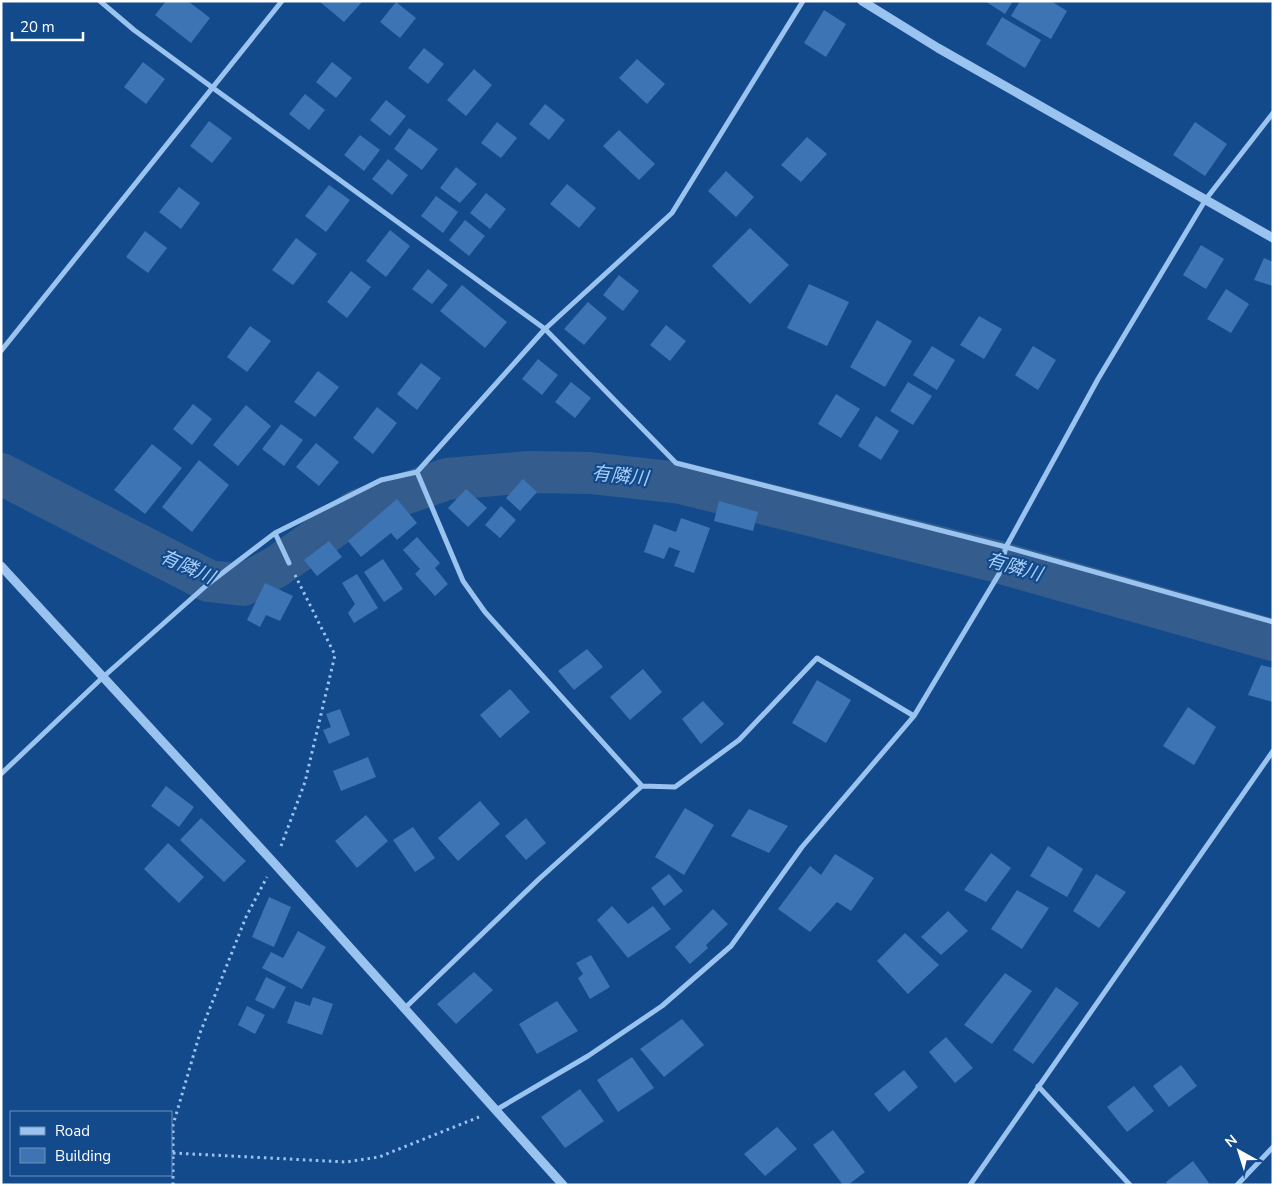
<svg xmlns="http://www.w3.org/2000/svg" width="1274" height="1186" font-family="'Nunito Sans','Noto Sans JP',sans-serif">
	<style>
		.lines { fill: none; stroke-linecap: round; stroke-linejoin: round }
		.river { stroke: #345d8d; stroke-width: 42 }
		.building { fill: #3c74b4 }
		.path { stroke: #9bc3f0; stroke-width: 3; stroke-dasharray: 2.5 4; stroke-linecap: butt }
		.minor { stroke: #9bc3f0; stroke-width: 5 }
		.tertiary { stroke: #9bc3f0; stroke-width: 9 }
		.labels { text-anchor: middle; dominant-baseline: central; stroke-width: 4.5; stroke-linejoin: round; paint-order: stroke }
		.water-label { font-size: 19px; font-style: italic; fill: #a7cdf8; stroke: #134a8b }
	</style>
	<rect width="100%" height="100%" fill="#134a8b"/>
	<g class="lines">
		<path class="river" d="M1,474L209,581L243,585L276,567L358,510L447,479L530,472L590,473L681,483L991,560L1273,640"/>
	</g>
	<path class="building" d="M166,1H188L210,18L191,43L155,15Z
		M319,1H361L362,2L344,22Z
		M985,1H1013L1005,14Z
		M1020,1H1051L1067,11L1051,39L1011,16Z
		M396,2L416,18L400,38L380,22Z
		M824,10L846,24L826,57L804,43Z
		M1002,17L1041,40L1025,68L986,44Z
		M424,48L444,64L428,84L408,68Z
		M637,59L665,84L647,104L619,78Z
		M143,62L165,79L146,104L124,87Z
		M332,62L352,78L336,98L316,82Z
		M474,69L492,85L466,116L447,100Z
		M305,94L325,110L309,130L289,114Z
		M386,100L406,116L390,136L370,120Z
		M545,104L565,120L549,140L529,124Z
		M209,121L232,138L212,163L190,146Z
		M497,122L517,138L501,158L481,143Z
		M1195,122L1227,144L1205,176L1173,155Z
		M409,128L438,149L422,170L394,149Z
		M619,130L655,164L639,180L603,146Z
		M360,135L380,150L364,171L344,155Z
		M807,137L827,154L801,182L781,165Z
		M388,159L408,175L392,195L372,179Z
		M456,167L477,184L460,203L440,188Z
		M726,171L754,197L736,217L708,191Z
		M567,184L596,208L579,228L550,204Z
		M329,185L350,200L326,232L305,216Z
		M179,187L200,203L181,229L159,212Z
		M486,193L506,209L490,229L470,213Z
		M436,196L458,212L443,233L421,216Z
		M465,220L485,236L469,256L449,240Z
		M750,228L789,265L750,304L712,266Z
		M390,230L410,246L386,277L366,261Z
		M145,231L167,248L148,273L126,257Z
		M296,238L317,254L293,285L272,270Z
		M1201,245L1224,259L1206,289L1183,275Z
		M1264,258L1273,262V286L1254,280Z
		M428,269L448,285L432,304L412,289Z
		M351,271L371,287L347,318L327,302Z
		M619,275L639,291L623,311L603,295Z
		M809,284L849,302L827,346L787,328Z
		M462,285L507,322L485,348L440,311Z
		M1226,289L1249,304L1231,333L1207,319Z
		M588,302L607,318L584,345L564,329Z
		M979,316L1002,329L984,359L960,345Z
		M877,320L912,341L885,387L850,367Z
		M666,325L686,341L670,361L650,345Z
		M250,326L271,341L247,372L227,357Z
		M932,346L955,360L937,390L913,375Z
		M1033,346L1056,360L1038,390L1015,375Z
		M538,359L558,375L542,395L522,379Z
		M421,363L441,378L417,410L397,394Z
		M318,371L339,387L315,417L294,402Z
		M571,382L591,398L575,418L555,402Z
		M908,382L932,396L913,425L890,411Z
		M836,394L860,409L841,438L818,424Z
		M193,404L212,419L192,445L173,429Z
		M246,405L271,426L238,466L213,445Z
		M377,407L397,423L373,454L353,438Z
		M876,416L899,431L881,460L858,446Z
		M281,424L303,440L284,466L262,449Z
		M316,443L339,462L319,486L296,467Z
		M152,444L182,468L145,514L114,490Z
		M199,460L229,485L192,532L162,507Z
		M523,479L537,492L520,511L506,498Z
		M466,489L487,508L468,527L448,508Z
		M397,499L417,523L397,540L391,533L361,557L348,541Z
		M719,501L758,512L753,531L714,521Z
		M501,506L516,520L500,538L485,525Z
		M681,518L710,528L694,573L674,566L680,551L669,547L664,559L644,552L654,524L676,532Z
		M417,537L440,563L435,568L448,584L435,596L415,574L420,569L403,550Z
		M329,541L342,557L317,576L304,560Z
		M383,559L403,589L384,602L364,572Z
		M357,574L378,608L354,623L348,613L355,604L342,583Z
		M265,583L293,596L280,621L266,615L260,627L247,620Z
		M587,649L603,667L574,690L558,671Z
		M1261,665L1273,668V702L1248,695Z
		M643,669L662,692L630,720L610,697Z
		M817,680L851,700L826,743L792,723Z
		M510,689L530,712L500,738L480,715Z
		M703,701L724,724L701,744L682,719Z
		M1188,707L1216,727L1194,765L1163,746Z
		M340,709L350,735L329,744L323,730L331,727L326,714Z
		M368,757L376,777L341,791L333,771Z
		M166,786L194,807L179,827L151,806Z
		M480,801L500,824L458,861L438,838Z
		M685,808L714,825L684,875L655,857Z
		M749,809L788,826L769,853L731,836Z
		M366,815L388,841L357,868L335,841Z
		M201,818L246,861L224,882L180,840Z
		M526,818L546,843L526,860L505,836Z
		M413,827L435,858L415,872L393,840Z
		M168,843L204,877L179,903L144,869Z
		M1048,846L1083,869L1067,897L1030,876Z
		M991,853L1011,868L986,902L964,890Z
		M835,854L874,878L851,911L837,902L810,932L778,909L810,866L821,875Z
		M669,874L683,891L664,906L651,888Z
		M1096,874L1126,892L1099,928L1073,911Z
		M1017,890L1049,908L1022,949L991,929Z
		M269,897L291,907L274,947L252,937Z
		M612,906L628,924L653,906L671,929L628,958L597,920Z
		M713,909L728,924L706,945L708,948L690,964L675,947Z
		M948,911L968,931L941,955L921,937Z
		M298,931L326,947L302,989L262,968L271,952L283,958Z
		M905,933L939,965L908,994L877,961Z
		M591,955L610,987L590,999L578,978L583,974L576,963Z
		M474,972L493,990L456,1024L437,1004Z
		M1005,973L1032,991L992,1044L964,1025Z
		M266,977L286,987L274,1009L255,1000Z
		M1056,987L1079,1003L1033,1064L1013,1050Z
		M313,997L333,1004L322,1035L287,1023L295,1001L310,1006Z
		M557,1001L578,1031L537,1054L519,1024Z
		M247,1006L265,1015L255,1034L238,1025Z
		M682,1019L704,1045L664,1077L640,1049Z
		M946,1037L973,1068L955,1083L929,1052Z
		M632,1057L654,1088L618,1112L597,1080Z
		M1181,1065L1197,1086L1169,1107L1153,1086Z
		M904,1070L918,1087L889,1112L874,1094Z
		M1134,1086L1154,1111L1127,1132L1107,1107Z
		M580,1089L604,1121L565,1148L541,1117Z
		M777,1127L797,1149L765,1176L744,1154Z
		M833,1130L865,1172L848,1185H843L813,1145Z
		M1193,1161L1209,1183L1206,1185H1168L1166,1182Z"/>
	<g class="lines">
		<path class="path" d="M281,846L305,782L335,655L295,575
			M173,1153L346,1162L379,1157L479,1117
			M173,1185V1125L200,1033L246,917L267,877"/>
		<path class="minor" d="M100,1L134,30L213,88L545,329L676,463L1006,547L1273,622
			M1,351L282,1
			M275,533L289,563
			M1,774L102,678L208,584L275,533L381,480L417,472
			M642,786L485,612L463,581L417,472L545,329L672,213L803,1
			M405,1008L539,879L642,786L675,787L739,740L817,658L914,716
			M1038,1086L1130,1185
			M496,1110L588,1056L662,1006L731,946L802,847L914,716L999,574L1006,547L1098,379L1206,199L1273,113
			M970,1185L1273,751
			M1237,1185L1273,1147"/>
		<path class="tertiary" d="M862,1L938,48L1273,238
			M1,566L274,863L563,1185"/>
	</g>
	<g class="labels">
		<g class="water-label">
			<text transform="translate(620 476) rotate(6)">有隣川</text>
			<text transform="translate(187 567) rotate(24)">有隣川</text>
			<text transform="translate(1014 567) rotate(16)">有隣川</text>
		</g>
	</g>
	<rect width="1274" height="1186" fill="none" stroke="#ffffff" stroke-width="5"/>
	<rect x="10" y="1111" width="162" height="65" fill="#134a8b" stroke="#7192b9"/>
	<rect x="20" y="1127" width="25" height="8" fill="#9bc3f0" stroke="#7192b9"/>
	<text x="55" y="1136" font-size="15" fill="#ffffff">Road</text>
	<rect x="20" y="1148" width="25" height="15" fill="#3c74b4" stroke="#7192b9"/>
	<text x="55" y="1161" font-size="15" fill="#ffffff">Building</text>
	<g transform="translate(1239 1151) rotate(321)" stroke="#134a8b" stroke-width="4" paint-order="stroke">
	<path d="M0-4L9 19L0 12L-9 19Z" fill="#ffffff"/>
	<text y="-8" font-size="14" font-weight="bold" text-anchor="middle" fill="#ffffff">N</text>
	</g>
	<path d="M12 32v8h71v-8" fill="none" stroke="#ffffff" stroke-width="2.5"/>
	<text x="20" y="32" font-size="15" fill="#ffffff" stroke="#134a8b" stroke-width="4" paint-order="stroke">20 m</text>
</svg>
